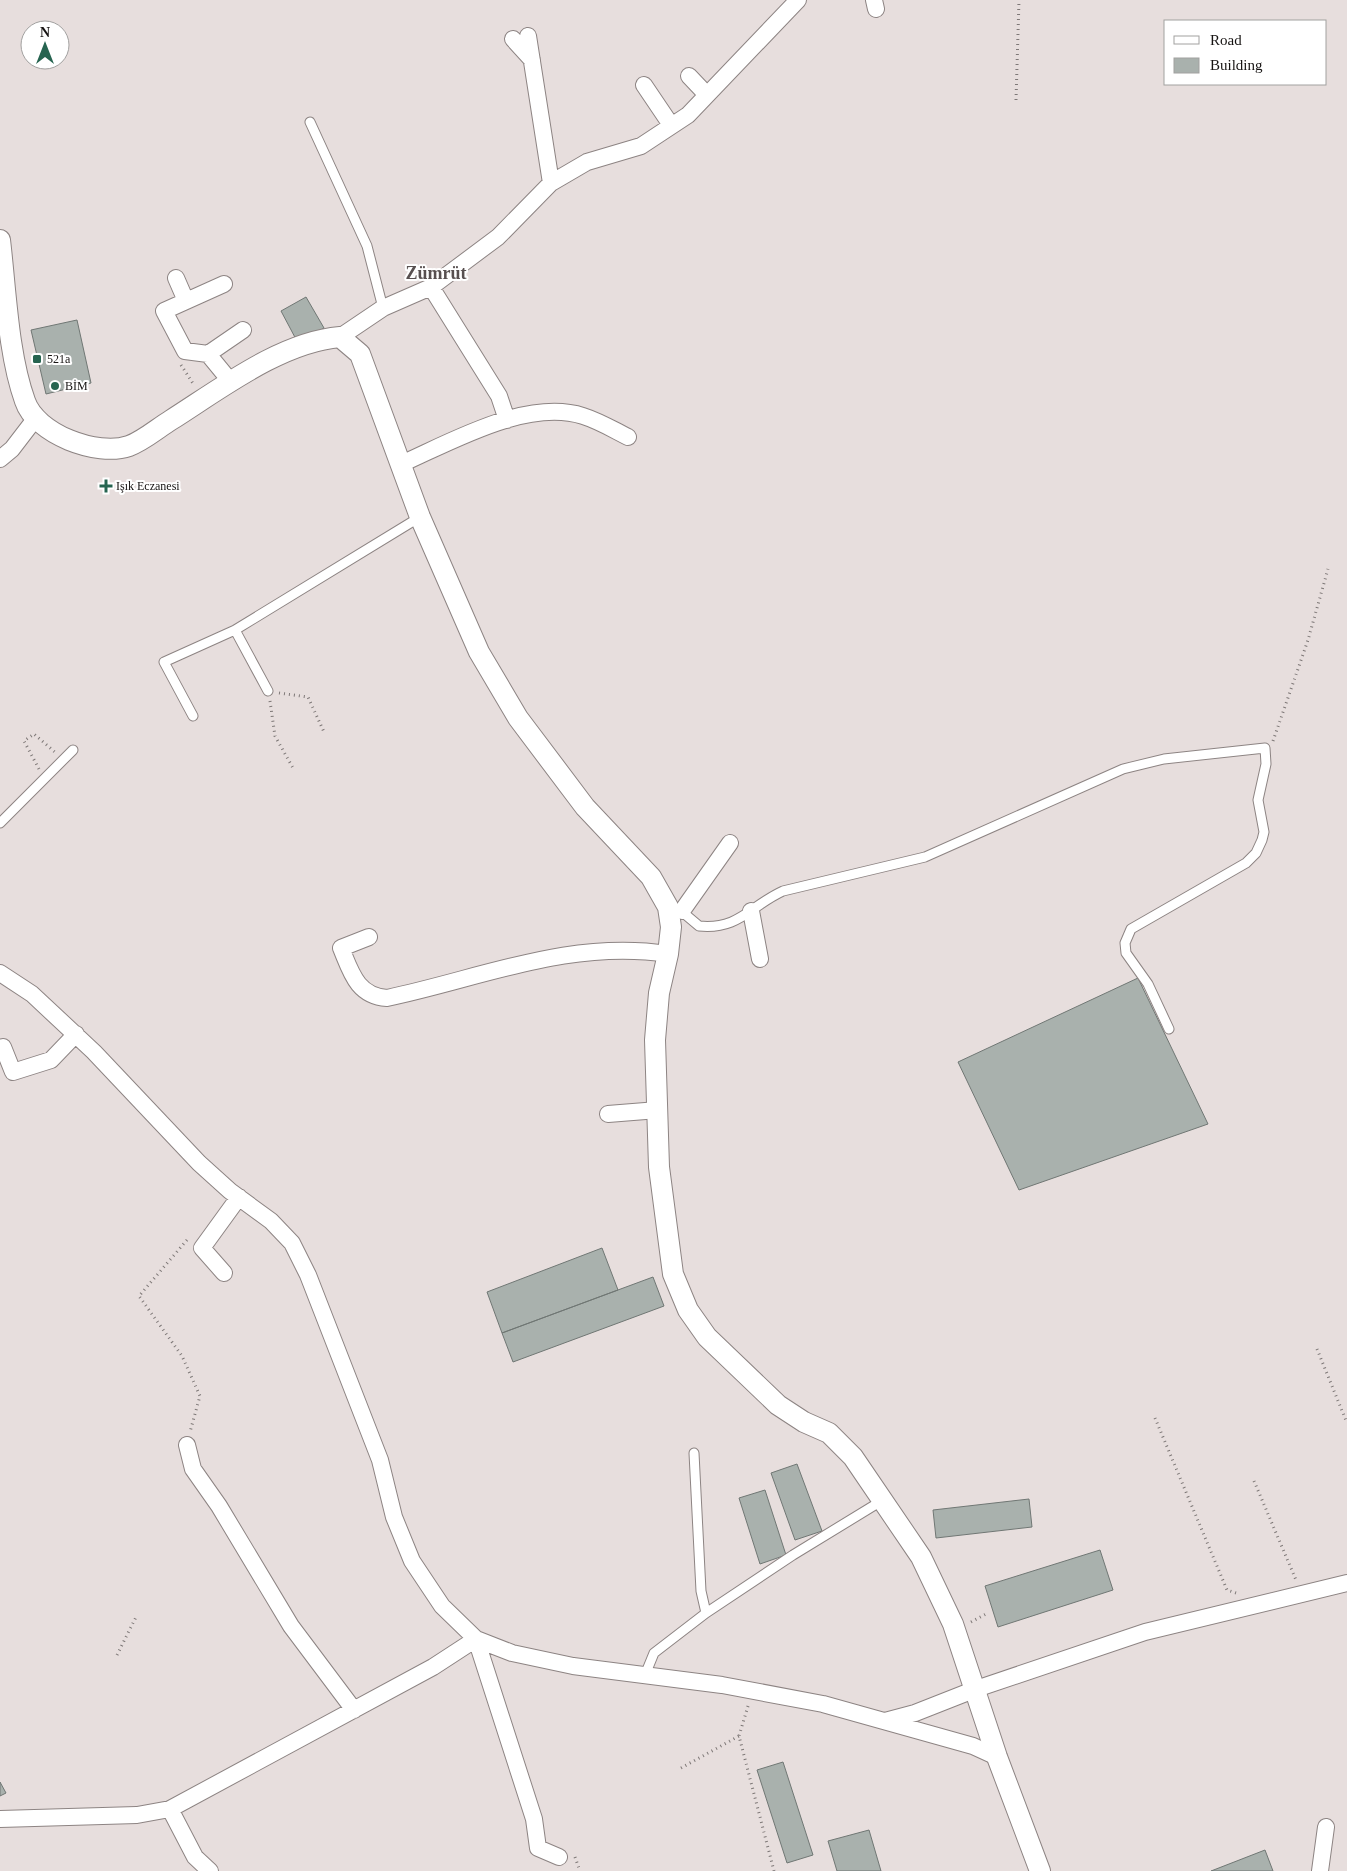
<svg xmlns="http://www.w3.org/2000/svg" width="1347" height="1871" font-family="'Times New Roman',serif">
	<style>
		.building { fill: #a9b1ad; stroke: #707774 }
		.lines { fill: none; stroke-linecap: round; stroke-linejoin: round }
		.service-casing { stroke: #8d8483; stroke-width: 11 }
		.minor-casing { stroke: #8d8483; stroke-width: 18 }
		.tertiary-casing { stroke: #8d8483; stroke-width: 22 }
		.path { stroke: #7e7877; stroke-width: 3; stroke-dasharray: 1 4; stroke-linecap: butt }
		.service { stroke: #fff; stroke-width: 9 }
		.minor { stroke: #fff; stroke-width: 16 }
		.tertiary { stroke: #fff; stroke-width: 20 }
		.poi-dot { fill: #266450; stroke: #fff; stroke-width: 2 }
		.labels { text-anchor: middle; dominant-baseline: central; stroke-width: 4; stroke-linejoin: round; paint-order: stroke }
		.poi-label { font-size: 12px; fill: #161312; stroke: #fff; text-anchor: start }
		.district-label { font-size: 18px; font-weight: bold; fill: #585050; stroke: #fff }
	</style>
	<rect width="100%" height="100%" fill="#e7dedd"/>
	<path class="building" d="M306,297L324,328L298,343L281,311Z
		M77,320L91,383L46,394L31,330Z
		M1138,978L1208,1124L1019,1190L958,1062Z
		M602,1248L618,1290L502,1333L487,1292Z
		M653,1277L664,1306L513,1362L502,1333Z
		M797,1464L822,1531L795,1540L771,1473Z
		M765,1490L786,1555L760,1564L739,1498Z
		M1029,1499L1032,1527L936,1538L933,1510Z
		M1100,1550L1113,1590L998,1627L985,1586Z
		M783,1762L813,1855L787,1863L757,1770Z
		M0,1782L6,1793L0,1796Z
		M869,1830L881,1871H837L828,1841Z
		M1265,1850L1273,1871H1211Z"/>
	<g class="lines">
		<g class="service-casing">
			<path id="service" d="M310,122L367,246L383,308
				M235,630L268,691
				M193,716L164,662L235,630L420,517
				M0,823L73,750
				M680,910L699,926C739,930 750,906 783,891L925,857L1123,769L1164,759L1265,748L1266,764L1258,800L1264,832L1262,840L1256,853L1246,863L1131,929L1125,943L1126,953L1148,984L1169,1029
				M694,1453L701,1591L706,1613
				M645,1675L654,1653L706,1613L793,1555L883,1500"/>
		</g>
		<g class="minor-casing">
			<path id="minor" d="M874,0L876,9
				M528,36L551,183
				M513,39L532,60
				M689,76L707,95
				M644,85L671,125
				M176,278L186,301
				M431,287L499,396L507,420
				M340,337L383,308L431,287L498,237L551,183L587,162L641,146L688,115L798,0
				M208,354L185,351L164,311L224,284
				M231,382L208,354L243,330
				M0,459L12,449L35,419
				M401,464C451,442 527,398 583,416C599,421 614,430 628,437
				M682,911L730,843
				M751,911L760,959
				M369,937L341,948C351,972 357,996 387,998C482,978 569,939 668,954
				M0,973L32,994L94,1052L199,1163L230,1191L271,1221L292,1243L308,1275L380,1460L394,1517L412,1561L442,1606L476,1639L512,1653L573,1666L722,1685L823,1704L973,1746L997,1757
				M0,1048L3,1047L13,1072L51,1060L76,1034
				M608,1114L658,1110
				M224,1273L202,1248L239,1197
				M187,1445L193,1469L219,1506L291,1626L354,1710
				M885,1721L915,1713L976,1689L1145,1632L1347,1583
				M170,1809L195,1857L210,1871
				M0,1819L137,1815L170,1809L433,1667L476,1639L534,1819L538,1848L559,1857
				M1320,1871L1326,1827"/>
		</g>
		<g class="tertiary-casing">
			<path id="tertiary" d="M0,240C6,290 8,354 25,401C36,434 97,457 129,446C143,441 158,428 171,420C220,389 281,342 340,337L360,354L420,517L479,652L518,718L585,807L651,877L668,907L671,927L668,954L659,993L655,1040L659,1167L673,1274L688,1310L707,1337L778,1405L804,1422L829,1433L853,1457L921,1557L953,1624L997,1757L1040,1871"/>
		</g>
		<path class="path" d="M1016,100L1019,0
			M181,365L194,385
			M279,693L308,697L324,732
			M270,701L275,736L293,768
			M1273,741L1308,640L1328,569
			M39,769L24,741L34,734L56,753
			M187,1240L139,1296L182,1356L200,1396L190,1432
			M1317,1349L1347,1423
			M1155,1418L1227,1590L1236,1593
			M1254,1481L1296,1580
			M971,1622L986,1614
			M117,1655L137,1615
			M748,1706L739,1736L774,1871
			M681,1768L739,1736
			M575,1857L580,1871"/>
		<use href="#service" class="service"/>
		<use href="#minor" class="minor"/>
		<use href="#tertiary" class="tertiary"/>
	</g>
	<g class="poi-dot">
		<rect x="32" y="354" width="10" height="10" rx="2.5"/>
		<circle cx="55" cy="386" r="5"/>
		<path d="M103.5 478.5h5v5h5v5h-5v5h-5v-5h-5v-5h5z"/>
	</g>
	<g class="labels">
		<g class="poi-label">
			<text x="47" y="359">521a</text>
			<text x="65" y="386">BİM</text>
			<text x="116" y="486">Işık Eczanesi</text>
		</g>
		<g class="district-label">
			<text x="436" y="273">Zümrüt</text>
		</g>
	</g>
	<rect x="1164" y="20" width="162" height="65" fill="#ffffff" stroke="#a2a1a0"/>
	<rect x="1174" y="36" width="25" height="8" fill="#ffffff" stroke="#a2a1a0"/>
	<text x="1210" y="45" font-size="15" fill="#161312">Road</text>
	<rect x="1174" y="58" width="25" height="15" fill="#a9b1ad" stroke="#a2a1a0"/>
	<text x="1210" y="70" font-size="15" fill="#161312">Building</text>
	<g transform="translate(45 45)"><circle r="24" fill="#ffffff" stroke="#a2a1a0"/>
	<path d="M0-4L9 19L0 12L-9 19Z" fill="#266450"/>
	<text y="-8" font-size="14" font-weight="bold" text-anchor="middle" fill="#161312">N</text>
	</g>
</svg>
